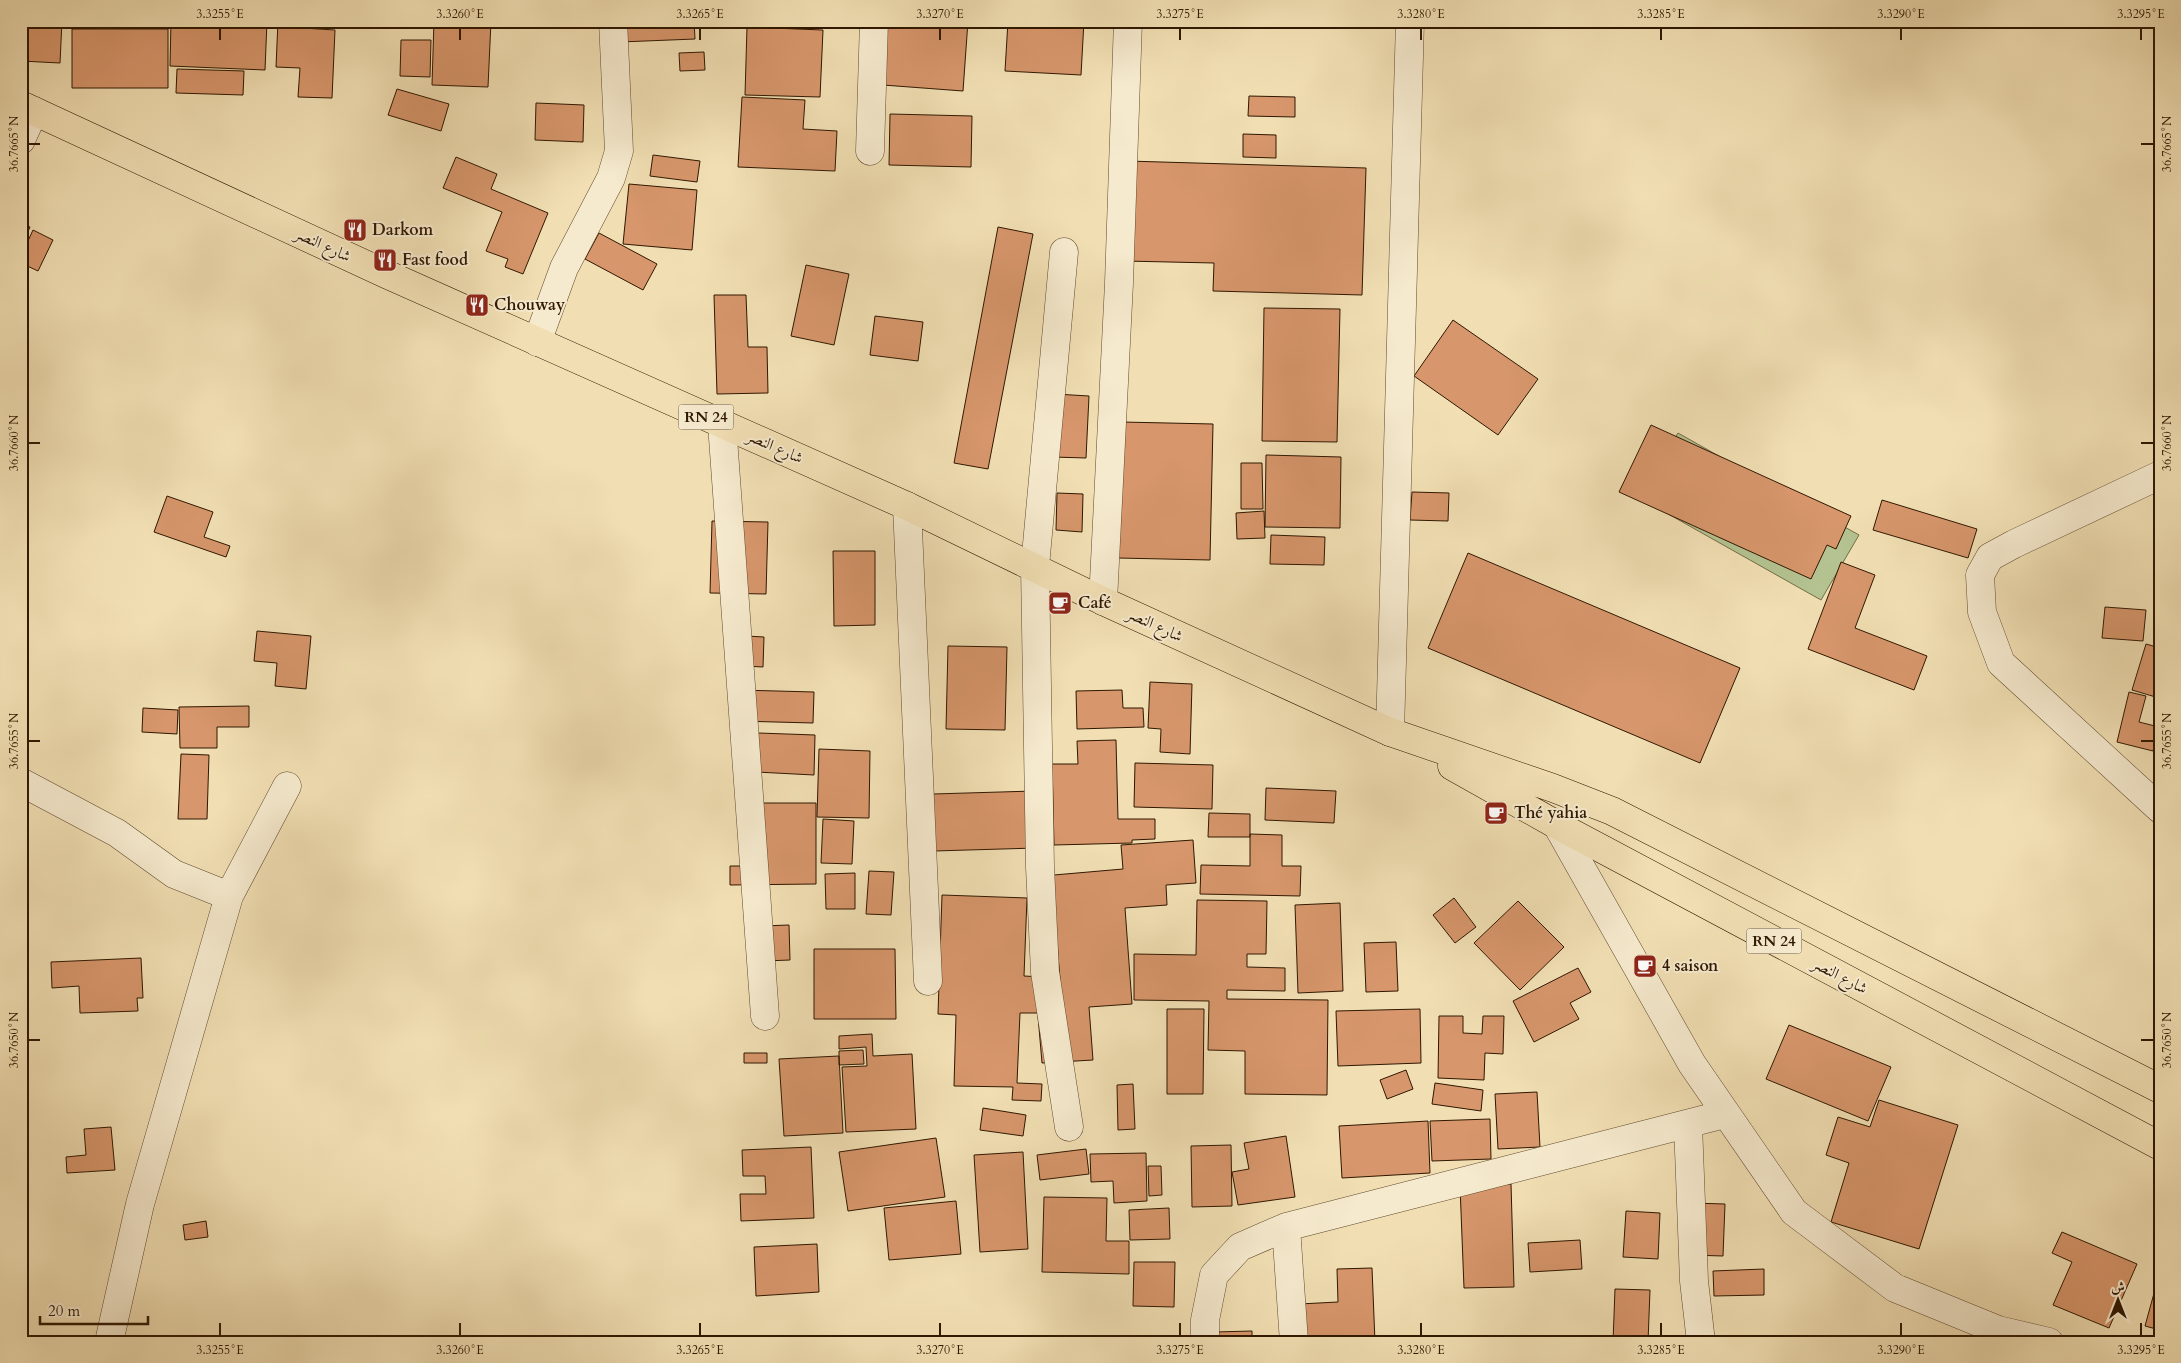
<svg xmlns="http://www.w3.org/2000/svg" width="2181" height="1363" font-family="Cardo,Amiri,serif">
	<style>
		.green { fill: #b4c391; stroke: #726d48 }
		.building { fill: #d7966b; stroke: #2f1700 }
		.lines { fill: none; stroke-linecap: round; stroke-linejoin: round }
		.minor-casing { stroke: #60492d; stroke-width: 29 }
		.major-casing { stroke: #2f1700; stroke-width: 29 }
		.minor { stroke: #f6eace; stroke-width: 28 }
		.major { stroke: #f1dfb3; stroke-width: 28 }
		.ticks { fill: none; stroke: #2f1700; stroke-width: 2 }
		.labels { text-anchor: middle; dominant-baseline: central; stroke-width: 4; stroke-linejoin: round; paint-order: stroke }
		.shield { fill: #f6eace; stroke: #6b563e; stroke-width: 1 }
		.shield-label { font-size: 15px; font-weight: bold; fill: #2f1700 }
		.poi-label { font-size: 16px; font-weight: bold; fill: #2f1700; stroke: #f6eace; text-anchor: start }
		.street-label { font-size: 16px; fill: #2f1700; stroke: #f6eace }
		.neatline { fill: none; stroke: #2f1700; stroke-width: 2 }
		.ticks-label { font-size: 12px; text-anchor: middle; fill: #2f1700 }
	</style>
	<rect width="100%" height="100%" fill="#f1dfb3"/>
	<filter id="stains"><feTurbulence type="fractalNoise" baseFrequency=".004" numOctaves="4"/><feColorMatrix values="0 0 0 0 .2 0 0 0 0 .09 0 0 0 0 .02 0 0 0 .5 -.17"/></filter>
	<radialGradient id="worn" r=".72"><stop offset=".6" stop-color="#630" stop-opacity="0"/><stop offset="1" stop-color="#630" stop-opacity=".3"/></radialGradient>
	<path class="green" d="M1678,433L1859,535L1821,600L1638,497Z"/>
	<path class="building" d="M21,21H62L60,63L21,61Z
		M171,21H267L265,70L170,66Z
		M278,21H286V27L335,30L332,98L298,97L300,68L276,67Z
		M289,21H345L344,27L289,25Z
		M434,21H491L488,87L432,85Z
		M619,21H694L695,39L620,42Z
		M715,21H754V25L715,27Z
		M888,21H968L963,91L883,85Z
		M1008,21H1084L1081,75L1005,71Z
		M747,27L823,30L820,97L745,95Z
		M72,29H168V88H72Z
		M401,40H431L430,77L400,76Z
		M704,52L705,70L680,71L679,53Z
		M177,69L244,71L243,95L176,93Z
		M397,89L449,104L441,131L388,115Z
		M1249,96L1295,97V117L1248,116Z
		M742,97L805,100L803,129L837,131L835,171L738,167Z
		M536,103L584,105L583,142L535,140Z
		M890,114L972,116L971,167L889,165Z
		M1243,134L1276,135V158L1243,157Z
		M653,155L700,161L697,182L650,176Z
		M456,157L497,174L491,189L548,213L523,274L505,267L508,259L486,251L502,212L443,188Z
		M1127,161L1366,168L1362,295L1213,291L1214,263L1124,261Z
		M629,184L697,190L692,250L623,244Z
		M21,223L30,227L21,247Z
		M998,227L1033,234L988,469L954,463Z
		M33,230L53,240L38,271L21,263V256Z
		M599,233L657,264L643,290L585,259Z
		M806,265L849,274L834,345L791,336Z
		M714,295H746L748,347H767L768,393L717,394Z
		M1264,308L1340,309L1337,442L1262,441Z
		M875,316L923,322L918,361L870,355Z
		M1453,320L1538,379L1498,435L1414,376Z
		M1055,394L1089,396L1086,458L1053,457Z
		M1122,422L1213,424L1210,560L1118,558Z
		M1651,425L1851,516L1836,549L1827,545L1811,579L1619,492Z
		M1266,455L1341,457L1340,528L1265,527Z
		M1241,463H1262L1263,509H1241Z
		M1412,492L1449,493L1448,521L1410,520Z
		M1057,493L1083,494L1082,532L1056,530Z
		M167,496L213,512L204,537L230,546L226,557L154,532Z
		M1882,500L1977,529L1968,558L1873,530Z
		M1264,511L1265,538L1237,539L1236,513Z
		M712,521L768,522L766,594L710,593Z
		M1271,535L1325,537L1324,565L1270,564Z
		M833,551H875V625L834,626Z
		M1468,553L1740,668L1700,763L1428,648Z
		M1841,562L1875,575L1855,628L1927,656L1914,690L1808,649Z
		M2105,607L2146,610L2143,641L2102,638Z
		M257,631L311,636L306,689L275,686L277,663L254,661Z
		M728,635L764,637L763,667L727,665Z
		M21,641L26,643L21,659Z
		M2146,644L2160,648L2159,698L2132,690Z
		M948,646L1007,647L1005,730L946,729Z
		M1150,682L1192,684L1190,754L1160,752L1161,729L1148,728Z
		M739,690L814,692L813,723L738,721Z
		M1122,690L1123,708H1143L1144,727L1077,729L1076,691Z
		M2129,692L2146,696L2139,722L2159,727L2153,751L2117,742Z
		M249,706V727H217V748H180L179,707Z
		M143,708L178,710L177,734L142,732Z
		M758,733L815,735L814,775L756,772Z
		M1116,740L1118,819H1155V839L1132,840V843L1054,845L1052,764H1078L1077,741Z
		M819,749L870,751L869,818L817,817Z
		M181,754L209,755L207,819H178Z
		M1135,763L1213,765L1212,809L1134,807Z
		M1266,788L1336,791L1334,823L1265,820Z
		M1034,791L1036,848L934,851L933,794Z
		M743,803H816V884L730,885V866H744Z
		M1209,813L1250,814V837H1208Z
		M823,819L854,821L852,864L821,863Z
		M1250,834L1282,835V866H1301L1300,896L1200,894L1201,865L1250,866Z
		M1193,840L1196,883L1166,885L1167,905L1125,908L1132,1004L1089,1007L1093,1060L1042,1063L1038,1016L1063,1015L1055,919L1031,877L1123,869L1121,845Z
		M869,871L894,872L891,915L866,914Z
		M855,873V909H826L825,874Z
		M942,895L1027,898L1024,976L1043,977L1041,1013H1020L1017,1083L1042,1084L1041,1101L1012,1100L1013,1087L954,1086L956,1015L938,1014Z
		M1454,898L1476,927L1455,943L1433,915Z
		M1197,900L1267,901L1266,954H1247V967L1285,968V991L1227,990V999L1328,1000L1327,1095L1245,1094V1051L1208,1050L1209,1001L1134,1000V954L1196,955Z
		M1518,901L1564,947L1520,990L1474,943Z
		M1340,903L1343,991L1298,993L1295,905Z
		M789,925L790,960L764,961L762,926Z
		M1396,942L1398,991L1366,992L1364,943Z
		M814,949H895L896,1019H814Z
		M141,958L143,998H137L138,1011L80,1013L79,986L52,988L51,962Z
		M1578,968L1591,992L1570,1003L1579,1019L1534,1042L1513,1001Z
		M1167,1009H1204L1203,1094H1167Z
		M1420,1009L1421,1063L1338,1066L1336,1011Z
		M1439,1016H1463V1033L1482,1034L1483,1016H1504L1503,1054L1485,1053L1484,1080L1438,1078Z
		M1789,1025L1891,1067L1868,1121L1766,1079Z
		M872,1034L873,1056L912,1054L916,1129L846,1132L842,1067L867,1066L866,1047L839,1049V1036Z
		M863,1050L864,1064L839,1065V1051Z
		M744,1053H767V1063H744Z
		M839,1056L843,1133L784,1136L779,1059Z
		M1406,1070L1413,1089L1387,1099L1380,1080Z
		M1435,1083L1483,1090L1481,1111L1432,1104Z
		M1133,1084L1135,1129L1118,1130L1117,1085Z
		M1537,1092L1540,1147L1498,1149L1495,1094Z
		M1879,1100L1958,1125L1919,1249L1831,1222L1849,1163L1826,1155L1838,1117L1870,1127Z
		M983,1108L1026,1115L1023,1136L980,1130Z
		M1490,1119L1491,1159L1432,1161L1430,1121Z
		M1428,1121L1430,1173L1342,1178L1339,1126Z
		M111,1127L115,1170L67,1173L66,1157L86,1155L84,1129Z
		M1286,1136L1295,1197L1238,1205L1232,1172L1249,1169L1244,1143Z
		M936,1138L945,1197L848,1211L839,1152Z
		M1231,1145L1232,1206L1192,1207L1191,1146Z
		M811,1147L814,1218L741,1221L740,1194H766L765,1176H743L742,1150Z
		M1086,1149L1089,1174L1040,1180L1037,1155Z
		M1023,1152L1028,1249L980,1252L974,1155Z
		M1146,1153L1147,1201L1114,1203L1113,1181L1091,1182L1090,1154Z
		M1148,1166H1161L1162,1195L1149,1196Z
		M1511,1184L1514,1287L1464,1288L1460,1186Z
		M1044,1197L1107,1198L1106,1241H1129V1274L1042,1272Z
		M956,1201L961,1254L889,1260L884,1208Z
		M1691,1203L1725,1204L1723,1256L1689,1255Z
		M1169,1208L1170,1239L1130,1240L1129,1210Z
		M1626,1211L1660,1213L1658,1259L1623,1257Z
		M206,1221L208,1237L185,1240L183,1225Z
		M2062,1232L2137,1264L2109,1328L2053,1305L2072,1262L2052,1253Z
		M1580,1240L1582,1269L1530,1272L1528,1243Z
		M817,1244L819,1292L756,1296L754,1247Z
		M1134,1262H1175L1174,1307L1133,1306Z
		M1372,1268L1375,1342H1289L1280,1305L1338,1302L1337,1269Z
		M1764,1269V1295L1714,1296L1713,1271Z
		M2159,1275L2160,1276V1330L2145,1326Z
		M1615,1289L1650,1290L1648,1342H1613Z
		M1252,1331V1342H1215V1332Z
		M1767,1337V1342H1713V1338Z
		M1584,1338V1342H1525V1341Z"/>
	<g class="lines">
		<g class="minor-casing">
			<path id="minor" d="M21,140L34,111
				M870,151L874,21
				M1064,252L1035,566L1040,867L1045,972L1069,1127
				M537,342L564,268L611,178L619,151L613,21
				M722,424L765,1016
				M2160,475L2014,544L1990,557L1980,575L1982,612L2001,663L2160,809
				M907,506L928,981
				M1103,601L1119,283L1128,21
				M1390,732L1410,21
				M21,782L117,833L174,874L229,896
				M1557,825L1692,1064L1794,1212L1895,1288L1998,1330L2049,1342
				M1688,1124L1694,1281L1701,1342
				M1286,1227L1294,1342
				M109,1342L140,1204L229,896L287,786
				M1205,1342V1320L1214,1275L1240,1247L1286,1227L1725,1114"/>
		</g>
		<g class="major-casing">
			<path id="major" d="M21,105L386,274L907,506L1103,601L1390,732L1553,788L1612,811L2160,1089
				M1452,766L1557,825L2160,1146"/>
		</g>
		<use href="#minor" class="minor"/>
		<use href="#major" class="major"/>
	</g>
	<path class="ticks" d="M220,28V40M460,28V40M700,28V40M940,28V40M1180,28V40M1421,28V40M1661,28V40M1901,28V40M2141,28V40M28,144H40M2141,144H2154M28,443H40M2141,443H2154M28,741H40M2141,741H2154M28,1040H40M2141,1040H2154M220,1323V1336M460,1323V1336M700,1323V1336M940,1323V1336M1180,1323V1336M1421,1323V1336M1661,1323V1336M1901,1323V1336M2141,1323V1336"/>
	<defs>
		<g id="restaurant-square" transform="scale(1.25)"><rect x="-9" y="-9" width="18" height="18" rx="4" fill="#8f2418" stroke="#f6eace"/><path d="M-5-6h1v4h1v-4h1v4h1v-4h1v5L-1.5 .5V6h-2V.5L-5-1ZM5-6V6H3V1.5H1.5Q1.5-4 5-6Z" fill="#fff"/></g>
		<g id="cafe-square" transform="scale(1.25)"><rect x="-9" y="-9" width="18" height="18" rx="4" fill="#8f2418" stroke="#f6eace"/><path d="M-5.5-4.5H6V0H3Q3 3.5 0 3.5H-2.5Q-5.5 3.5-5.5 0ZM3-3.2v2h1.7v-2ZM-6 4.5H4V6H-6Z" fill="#fff"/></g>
	</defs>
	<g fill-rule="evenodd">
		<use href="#restaurant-square" x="355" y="230"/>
		<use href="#restaurant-square" x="385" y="260"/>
		<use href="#restaurant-square" x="477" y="305"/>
		<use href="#cafe-square" x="1060" y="603"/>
		<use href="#cafe-square" x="1496" y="813"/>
		<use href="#cafe-square" x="1645" y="966"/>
	</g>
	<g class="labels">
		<g class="shield">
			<rect x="678.5" y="404.5" width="55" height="25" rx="4"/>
			<rect x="1746.5" y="928.5" width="55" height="25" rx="4"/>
		</g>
		<g class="shield-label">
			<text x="706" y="417">RN 24</text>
			<text x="1774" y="941">RN 24</text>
		</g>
		<g class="poi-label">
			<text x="372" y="230">Darkom</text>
			<text x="402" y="260">Fast food</text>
			<text x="494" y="305">Chouway</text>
			<text x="1078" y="603">Café</text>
			<text x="1514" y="813">Thé yahia</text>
			<text x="1662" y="966">4 saison</text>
		</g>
		<g class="street-label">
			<text transform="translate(323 245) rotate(25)">شارع النصر</text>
			<text transform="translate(775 447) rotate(24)">شارع النصر</text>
			<text transform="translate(1155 625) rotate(25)">شارع النصر</text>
			<text transform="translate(1840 976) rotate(28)">شارع النصر</text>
		</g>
	</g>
	<rect width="2181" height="1363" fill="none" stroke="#f1dfb3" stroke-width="55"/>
	<g transform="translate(2118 1300)" stroke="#f6eace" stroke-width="4" paint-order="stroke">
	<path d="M0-4L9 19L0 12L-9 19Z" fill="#2f1700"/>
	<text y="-8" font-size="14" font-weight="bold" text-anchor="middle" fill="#2f1700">ش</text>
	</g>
	<path d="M40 1316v8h108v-8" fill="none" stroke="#2f1700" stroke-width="2.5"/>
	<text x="48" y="1316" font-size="15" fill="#2f1700" stroke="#f6eace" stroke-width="4" paint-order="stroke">20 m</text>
	<rect x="28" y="28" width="2126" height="1308" class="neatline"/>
	<g class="ticks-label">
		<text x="220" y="18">3.3255°E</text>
		<text x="460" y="18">3.3260°E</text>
		<text x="700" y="18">3.3265°E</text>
		<text x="940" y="18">3.3270°E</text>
		<text x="1180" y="18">3.3275°E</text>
		<text x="1421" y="18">3.3280°E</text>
		<text x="1661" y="18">3.3285°E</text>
		<text x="1901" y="18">3.3290°E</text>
		<text x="2141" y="18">3.3295°E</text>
		<text transform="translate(14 144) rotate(-90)" y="4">36.7665°N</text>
		<text transform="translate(2167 144) rotate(-90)" y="4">36.7665°N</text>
		<text transform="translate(14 443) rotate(-90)" y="4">36.7660°N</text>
		<text transform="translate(2167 443) rotate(-90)" y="4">36.7660°N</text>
		<text transform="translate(14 741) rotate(-90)" y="4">36.7655°N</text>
		<text transform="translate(2167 741) rotate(-90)" y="4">36.7655°N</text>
		<text transform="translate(14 1040) rotate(-90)" y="4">36.7650°N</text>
		<text transform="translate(2167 1040) rotate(-90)" y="4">36.7650°N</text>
		<text x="220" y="1354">3.3255°E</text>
		<text x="460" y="1354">3.3260°E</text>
		<text x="700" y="1354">3.3265°E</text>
		<text x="940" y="1354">3.3270°E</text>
		<text x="1180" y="1354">3.3275°E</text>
		<text x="1421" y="1354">3.3280°E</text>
		<text x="1661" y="1354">3.3285°E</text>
		<text x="1901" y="1354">3.3290°E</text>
		<text x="2141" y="1354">3.3295°E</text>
	</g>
	<rect width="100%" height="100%" filter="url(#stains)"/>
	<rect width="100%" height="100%" fill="url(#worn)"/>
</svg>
